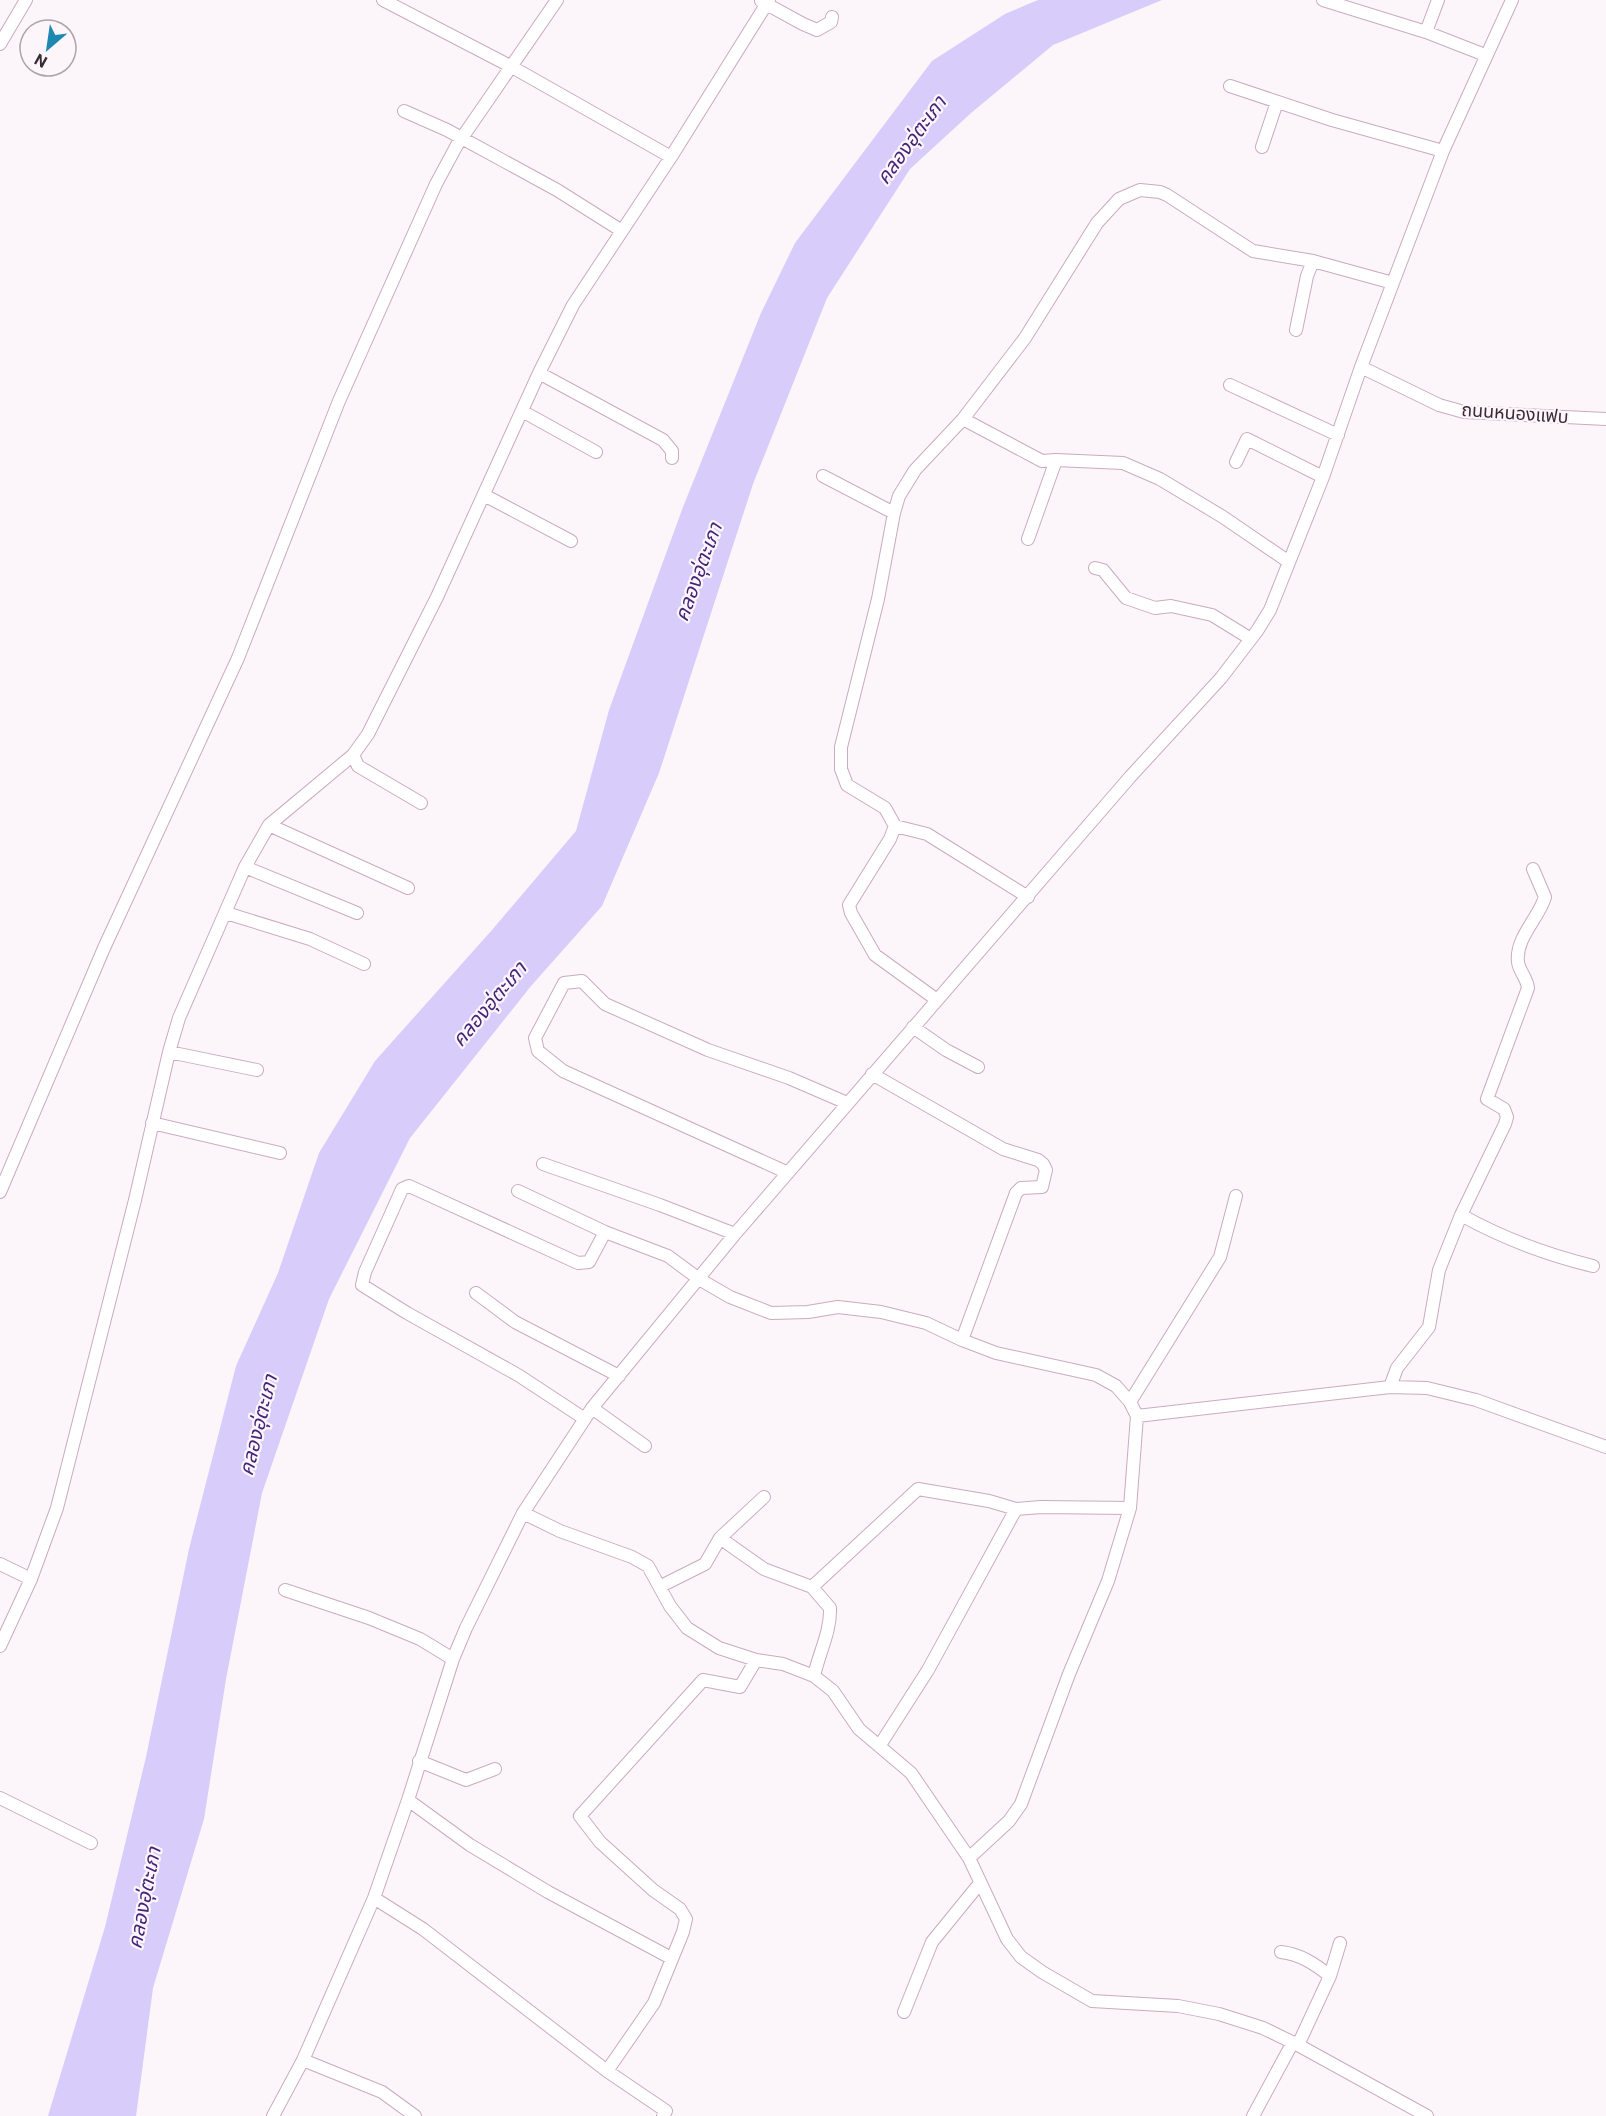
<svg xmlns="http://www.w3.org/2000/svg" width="1606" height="2116" font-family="Roboto,'Noto Sans Thai',sans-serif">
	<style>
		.water { fill: #d7ccfa }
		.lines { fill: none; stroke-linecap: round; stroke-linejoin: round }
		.minor-casing { stroke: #cbabbf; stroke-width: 14 }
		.minor { stroke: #fff; stroke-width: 12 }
		.labels { text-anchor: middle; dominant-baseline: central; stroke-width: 4.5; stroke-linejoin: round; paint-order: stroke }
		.street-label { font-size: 18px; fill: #382b33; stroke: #fcf5f9 }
		.water-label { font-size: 20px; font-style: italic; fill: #442579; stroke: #fcf5f9 }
	</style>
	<rect width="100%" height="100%" fill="#fcf5f9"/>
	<path class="water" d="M1038,0H1162L1053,45L971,113L910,169L827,298L753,484L659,773L602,906L531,986L410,1138L329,1299L262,1493L226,1679L204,1819L153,1988L136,2116H48L105,1927L146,1757L189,1549L236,1366L278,1273L319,1153L375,1061L492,930L576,831L609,710L683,507L761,313L795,243L932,61L1005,14Z"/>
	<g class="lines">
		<g class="minor-casing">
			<path id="minor" d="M383,0L512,67L671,157
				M1323,0L1426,32L1485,55
				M761,1L803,24L817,30L831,22L832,17
				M1426,32L1438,0
				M0,44L26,0
				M1230,86L1332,120L1443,151
				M404,111L447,130L557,190L622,231
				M1262,147L1277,102
				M1296,330L1307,276L1313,261
				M1361,367L1439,405L1464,412L1606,419
				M539,373L663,440L672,451V458
				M1230,385L1338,435
				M522,411L596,452
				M963,419L1042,461L1056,460L1123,463L1160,479L1223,517L1289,562
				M1236,462L1247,439L1323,477
				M823,476L894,513
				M484,495L571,541
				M1028,539L1056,460
				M1095,568L1103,570L1126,598L1155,608L1171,606L1212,615L1251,639
				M353,755L358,766L421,803
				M269,825L408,888
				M895,826L927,834L1028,897
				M245,867L357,913
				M226,913L310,939L364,964
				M937,1000L875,955L851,913L849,905L890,839L895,826L885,808L847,785L841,769V747L878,599L894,513L899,496L915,470L963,419L1025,338L1097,223L1119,199L1140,190L1160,192L1167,195L1253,251L1313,261L1393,283
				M913,1027L946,1050L978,1067
				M169,1052L257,1070
				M872,1074L1003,1149L1038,1160L1043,1164L1046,1170L1042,1187L1021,1188L1016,1193L962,1340
				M152,1123L280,1153
				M543,1164L660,1205L735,1234
				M786,1172L563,1071L538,1051L535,1038L564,983L582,981L605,1004L708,1050L789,1078L847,1103
				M518,1191L605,1232L668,1256L699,1279L730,1297L771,1313L808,1312L838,1307L881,1312L926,1323L962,1340L996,1353L1096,1375L1116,1386L1130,1402L1137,1416L1130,1508L1108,1581L1069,1674L1021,1804L1009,1821L969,1858
				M0,1192L104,948L238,658L339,401L436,184L457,145L557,0
				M1461,1215C1504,1239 1544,1254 1593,1266
				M476,1293L515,1322L619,1376
				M1390,1387L1397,1368L1429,1327L1439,1270L1461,1215L1505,1124L1507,1117L1504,1109L1487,1099L1528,988C1527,978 1519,971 1518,962C1515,938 1539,918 1545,897L1533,869
				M1130,1402L1220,1257L1236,1196
				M592,1408L645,1446
				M1137,1416L1390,1387L1427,1388L1476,1400L1606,1447
				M585,1419L518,1375L407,1313L362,1285L365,1272L402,1189L409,1186L578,1263L589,1262L605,1232
				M523,1513L560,1531L632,1557L648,1566L670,1606L687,1628L719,1648L756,1660L783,1664L814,1676L833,1691L859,1729L911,1773L969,1858L1007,1939L1021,1957L1042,1972L1092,2001L1178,2006L1219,2014L1263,2028L1298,2045L1427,2116
				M720,1538L764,1569L812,1587L830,1608C831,1631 819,1653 814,1676
				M0,1564L31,1579
				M661,1586L705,1564L720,1538L764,1497
				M812,1587L918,1489L989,1501L1016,1509
				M285,1590L369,1618L420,1639L453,1659
				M0,1646L31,1579L57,1508L135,1200L169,1052L179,1018L245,867L269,825L353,755L368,734L437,597L539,373L573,305L671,157L769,0
				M880,1745L928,1670L1016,1509L1041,1507L1130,1508
				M419,1761L466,1780L495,1769
				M0,1798L91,1843
				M408,1800L470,1845L548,1892L671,1958
				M374,1898L423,1929L607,2071L666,2111L663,2116
				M1281,1952C1300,1954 1315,1964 1330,1976
				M904,2012L932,1942L980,1883
				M1298,2045L1330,1976L1340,1943
				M303,2060L382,2092L415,2116
				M607,2071L654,2003L683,1932L686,1919L680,1909L653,1890L600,1842L580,1816L703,1680L740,1687L756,1660
				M273,2116L303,2060L374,1898L408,1800L453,1659L466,1628L523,1513L592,1408L735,1234L1130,777L1221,678L1257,631L1270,610L1323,477L1361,367L1443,151L1512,0
				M1253,2116L1293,2042"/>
		</g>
		<use href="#minor" class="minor"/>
	</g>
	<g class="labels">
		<g class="street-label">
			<text transform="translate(1515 413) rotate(4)">ถนนหนองแฟบ</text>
		</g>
		<g class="water-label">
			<text transform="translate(911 140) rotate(-54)">คลองอุ่ตะเภา</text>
			<text transform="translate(698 572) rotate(-70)">คลองอุ่ตะเภา</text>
			<text transform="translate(489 1004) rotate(-50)">คลองอุ่ตะเภา</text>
			<text transform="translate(258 1425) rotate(-76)">คลองอุ่ตะเภา</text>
			<text transform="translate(144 1898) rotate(-79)">คลองอุ่ตะเภา</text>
		</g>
	</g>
	<g transform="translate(48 48) rotate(209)"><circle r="28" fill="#fcf5f9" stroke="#aea4aa" stroke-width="1.5"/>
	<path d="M0-4.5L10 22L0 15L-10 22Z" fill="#1e89b0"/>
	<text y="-9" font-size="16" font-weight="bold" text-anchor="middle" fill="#382b33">N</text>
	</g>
</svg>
